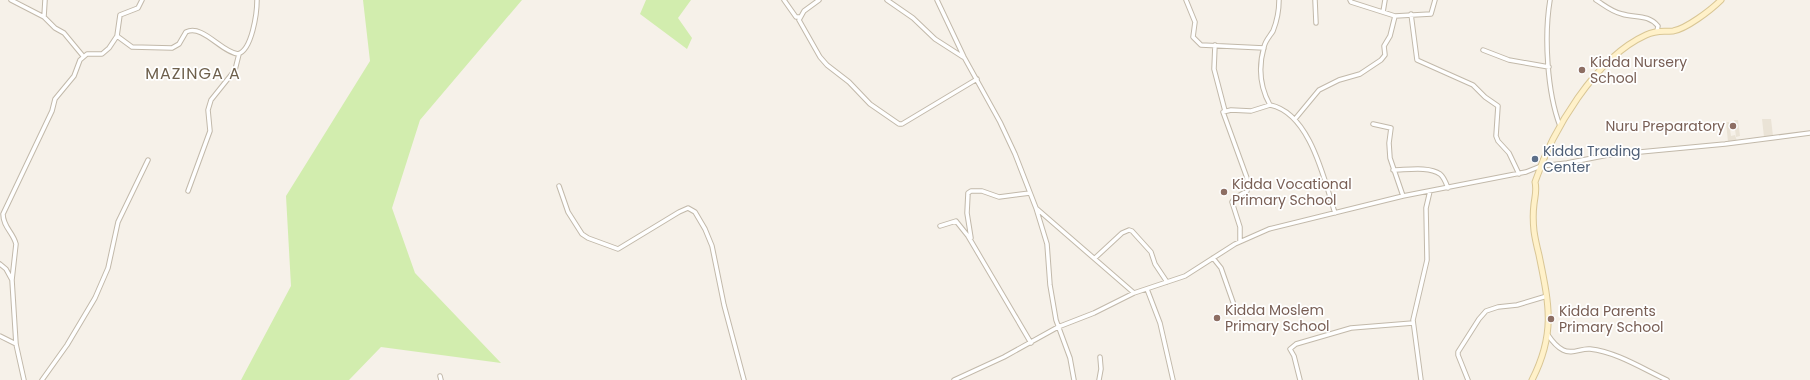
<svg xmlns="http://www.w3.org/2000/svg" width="1810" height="380" font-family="Poppins,sans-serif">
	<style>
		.residential { fill: #eae3d6 }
		.green { fill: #d2edae }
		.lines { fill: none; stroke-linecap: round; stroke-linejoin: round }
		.street-casing { stroke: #c2b9aa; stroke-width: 5.5 }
		.secondary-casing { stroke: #d9c695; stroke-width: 7 }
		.street { stroke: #fff; stroke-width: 3.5 }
		.secondary { stroke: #fff1c9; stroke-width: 5 }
		.education-dot { fill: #8d6e63; stroke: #fff; stroke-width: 1.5 }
		.service-dot { fill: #5c6f8a; stroke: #fff; stroke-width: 1.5 }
		.labels { text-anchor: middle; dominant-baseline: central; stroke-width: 3.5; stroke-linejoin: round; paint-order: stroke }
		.education-label { font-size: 14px; fill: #785e54; stroke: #fff; text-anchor: start }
		.service-label { font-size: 14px; fill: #4e5e75; stroke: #fff; text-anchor: start }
		.quarter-label { font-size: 16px; letter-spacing: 1px; fill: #6e604c; stroke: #fff }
	</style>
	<rect width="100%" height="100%" fill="#f6f1e9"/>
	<path class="residential" d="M1762,119H1771L1773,136L1764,137Z
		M1734,120H1738L1740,136L1736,137Z
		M1726,122H1729L1731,136L1735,135L1737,141L1728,142Z"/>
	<path class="green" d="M363,0H522L420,120L392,208L415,273L501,363L381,347L349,380H241L291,286L286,196L370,61Z
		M646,0H691L678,18L692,38L687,49L640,14Z"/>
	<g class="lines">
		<g class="street-casing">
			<path id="street" d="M11,0L44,17L55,28L64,33L83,56
				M784,0L796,17H800
				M819,0L804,11L799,20L820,57L827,65L849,82L870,104L899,124H902L977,79
				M887,0L913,18L935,39L963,57
				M937,0L964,57L1000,122L1015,154L1036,208L1134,293
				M1186,0L1195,22L1193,37L1201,45L1264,48
				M1279,0C1279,10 1277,21 1273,31C1270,36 1265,41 1264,47C1258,68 1260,87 1270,105C1310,113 1324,179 1335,213
				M1315,0L1316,23
				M1350,0L1351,2L1395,16L1431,14L1435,0
				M1550,0C1544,36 1547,92 1560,126
				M1596,0C1604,5 1612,12 1622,14C1635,18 1648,14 1658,26L1657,31
				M1383,12L1385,0
				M1411,14L1417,60L1473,85L1485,97L1498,106L1496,136L1498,141L1509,153L1519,174
				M44,17L45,0
				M117,36L132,47L172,48L179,44L186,32C203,24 221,52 238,54C252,50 257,13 257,0
				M1215,45L1214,69L1225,111
				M1483,50L1509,60L1549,67
				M1295,119L1319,90L1339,80L1360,74L1381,60L1385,55L1384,46L1390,36L1395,16
				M1373,124L1391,128L1389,143L1390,158L1403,196
				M1393,170C1406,170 1429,166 1440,174C1444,177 1446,183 1448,188
				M559,186L568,212L582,234L588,238L618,249L679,212L688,208L695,212L705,229L712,246L724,305L744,380
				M188,191L210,131L208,110L211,100L235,70L239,54
				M1036,208L1047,244L1050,285L1056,320L1070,358L1074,380
				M940,226L956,221L968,236L1031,343
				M971,238L967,213L968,193L971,191H982L999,197L1030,193
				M1240,241V227L1232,202L1235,198L1247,191V178L1223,112L1231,110L1251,111L1270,105
				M1095,258L1122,233L1129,230L1132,231L1151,252L1155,264L1167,282
				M1213,258L1221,268L1234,305
				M0,264L6,269L12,280L16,344L24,380
				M12,280L16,244C13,232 3,227 3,214L52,111L55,99L74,76L80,60L87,54H102L109,48L117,36L120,15L138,8L142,0
				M1147,289L1160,323L1173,380
				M1548,335C1552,341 1557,347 1563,350C1572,355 1581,348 1590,349C1617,352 1643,369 1667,380
				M0,336L16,344
				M440,376L441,380
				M42,380L67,345L95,298L108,268L118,222L148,160
				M954,380L1004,357L1058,327L1094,313L1134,293L1185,276L1235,244L1269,229L1403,196L1526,172L1541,166L1567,163L1608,155L1725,144L1810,133
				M1099,380L1101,369L1100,357
				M1300,380L1294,356L1290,349L1296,344L1351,328L1413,323
				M1421,380L1413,320L1427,260L1426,208L1430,191
				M1468,380L1458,355V352L1479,319L1486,311L1498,307L1517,305L1547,296"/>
		</g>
		<g class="secondary-casing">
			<path id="secondary" d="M1532,380C1556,333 1549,304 1539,255C1537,247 1535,239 1534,231C1533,222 1533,212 1534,204C1535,196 1537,190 1535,182C1552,131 1595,58 1646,35C1657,30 1662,32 1673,31C1686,29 1711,10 1721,0"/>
		</g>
		<use href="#street" class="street"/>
		<use href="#secondary" class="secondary"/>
	</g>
	<g class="education-dot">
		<circle cx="1582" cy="70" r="4"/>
		<circle cx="1733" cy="126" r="4"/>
		<circle cx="1224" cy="192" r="4"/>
		<circle cx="1217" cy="318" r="4"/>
		<circle cx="1551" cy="319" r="4"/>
	</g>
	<circle class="service-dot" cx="1535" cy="159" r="4"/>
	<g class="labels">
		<g class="education-label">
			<text x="1590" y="62">Kidda Nursery<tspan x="1590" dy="16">School</tspan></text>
			<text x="1725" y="126" text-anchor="end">Nuru Preparatory</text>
			<text x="1232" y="184">Kidda Vocational<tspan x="1232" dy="16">Primary School</tspan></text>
			<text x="1225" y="310">Kidda Moslem<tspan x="1225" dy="16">Primary School</tspan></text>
			<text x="1559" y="311">Kidda Parents<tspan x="1559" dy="16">Primary School</tspan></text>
		</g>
		<g class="service-label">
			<text x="1543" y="151">Kidda Trading<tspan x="1543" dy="16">Center</tspan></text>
		</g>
		<g class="quarter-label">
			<text x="193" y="73">MAZINGA A</text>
		</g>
	</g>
</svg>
